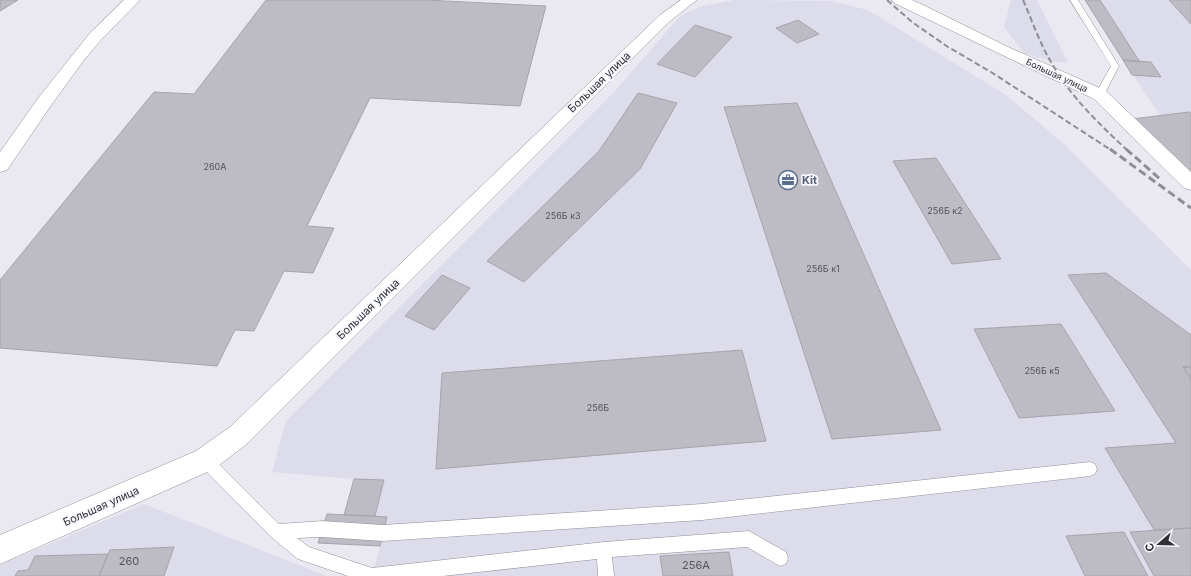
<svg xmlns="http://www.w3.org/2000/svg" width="1191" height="576" font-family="Inter,sans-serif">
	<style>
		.built { fill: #dddceb }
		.building { fill: #bdbbc3; stroke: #a6a4ab }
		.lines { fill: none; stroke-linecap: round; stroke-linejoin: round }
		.service-casing { stroke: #8e8e95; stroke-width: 1 }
		.minor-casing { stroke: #8e8e95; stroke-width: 1 }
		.service { fill: #fff; fill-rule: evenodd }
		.minor { fill: #fff; fill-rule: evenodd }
		.rail-far1 { stroke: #8e8e93; stroke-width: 2; stroke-dasharray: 6 3; stroke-linecap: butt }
		.rail { stroke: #8e8e93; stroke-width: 3; stroke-dasharray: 8 4; stroke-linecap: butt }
		.labels { text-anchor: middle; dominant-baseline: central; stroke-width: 3.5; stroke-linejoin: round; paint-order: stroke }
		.far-street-label { font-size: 9px; fill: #313134; stroke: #f7f7ff }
		.number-label { font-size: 9px; fill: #545458 }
		.street-label { font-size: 11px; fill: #313134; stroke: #f7f7ff }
		.service-label { font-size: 11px; font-weight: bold; fill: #4e5e75; stroke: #f7f7ff; text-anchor: start }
		.near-number-label { font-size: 11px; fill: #545458 }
	</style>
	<rect width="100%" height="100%" fill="#eae9f1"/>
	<path class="built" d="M734,0L831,1L868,10L1003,93L1063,143L1191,270V576H372L380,546L318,543L327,514L344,515L354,479L272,472L286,421L616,90L680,16L702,6Z
		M1011,0H1037L1068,63L1050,61L1024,53L1004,27Z
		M1100,0H1191V174L1132,119L1160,115L1123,60L1140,61Z
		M144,504L253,547L327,576H0V565Z"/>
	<path class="building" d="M0,0H18L0,11Z
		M266,0H425L546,6L520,106L370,98L307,226L334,228L313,273L284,271L254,331L235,330L217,366L0,348V280L154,92L194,94Z
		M1085,0H1100L1140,62L1123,60Z
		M1169,0H1191V24Z
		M798,20L819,34L797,43L776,28Z
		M695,25L732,37L695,77L657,64Z
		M1123,60L1151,62L1161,77L1132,75Z
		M638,93L677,103L640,169L524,282L487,261L599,151Z
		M797,103L941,430L832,439L724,107Z
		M1189,112L1191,113V174L1132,119Z
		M936,158L1001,259L952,264L893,161Z
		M1106,273L1191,335V367H1183L1191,379V528L1154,530L1105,448L1176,443L1068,275Z
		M442,275L470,288L434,330L405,316Z
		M1061,324L1115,411L1019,418L974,329Z
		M742,350L766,441L436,469L442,373Z
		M1183,367H1191V379Z
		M354,479L384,480L375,516L344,515Z
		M327,514L387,517L380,546L318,543Z
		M1191,528V576H1154L1130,532Z
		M1124,532L1148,576H1085L1066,536Z
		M174,547L164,576H99L110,550Z
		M729,552L733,576H663L660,556Z
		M108,554L99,576H15L18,571L28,570L35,556Z"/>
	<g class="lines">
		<g class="service-casing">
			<path id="service" d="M1070,0H1078L1119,66L1103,97L1100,98L1095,95L1111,66Z
				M205,453L210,455L279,524L322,521L383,525L702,504L1090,462L1095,464L1097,469L1095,474L1090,476L702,520L383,541L322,537L297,538L309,547L372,568L604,542L749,531L786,552L788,558L786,564L780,566L747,547L612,557L614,576H598L597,559L443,576H348L298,559L271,537L200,465L198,460L200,455Z"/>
		</g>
		<g class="minor-casing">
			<path id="minor" d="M124,0H140L101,40L84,60L52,104L7,170L0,172V152L39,97L90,33Z
				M681,0H697L670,21L248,443L214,469L0,564V535L196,451L230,427L660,15Z
				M892,0H912L923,5L1006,46L1106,91L1191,172V190L1184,188L1094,99L894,3Z"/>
		</g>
		<use href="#service" class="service"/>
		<use href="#minor" class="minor"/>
		<path class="rail-far1" d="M887,0L912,22L948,47L991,72L1111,150
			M1023,0C1032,20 1039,42 1051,62C1070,96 1098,123 1127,150"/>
		<path class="rail" d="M1110,149L1191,208
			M1126,149L1160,179"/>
	</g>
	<defs>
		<g id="office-ring" transform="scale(1)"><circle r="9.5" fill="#f7f7ff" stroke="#5c6f8a" stroke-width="1.5"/><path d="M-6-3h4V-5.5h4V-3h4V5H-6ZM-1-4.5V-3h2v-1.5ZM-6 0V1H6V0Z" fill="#5c6f8a"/></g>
	</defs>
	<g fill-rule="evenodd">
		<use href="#office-ring" x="788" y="180"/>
	</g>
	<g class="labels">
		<g class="far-street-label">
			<text transform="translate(1057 75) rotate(25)">Большая улица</text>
		</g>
		<g class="number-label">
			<text x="215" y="166">260А</text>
			<text x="945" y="210">256Б к2</text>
			<text x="563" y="215">256Б к3</text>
			<text x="823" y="268">256Б к1</text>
			<text x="1042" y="370">256Б к5</text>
			<text x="598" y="407">256Б</text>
		</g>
		<g class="street-label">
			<text transform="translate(599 82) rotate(-44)">Большая улица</text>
			<text transform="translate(368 309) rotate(-44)">Большая улица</text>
			<text transform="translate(101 506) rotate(-24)">Большая улица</text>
		</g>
		<g class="service-label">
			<text x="802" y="180">Kit</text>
		</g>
		<g class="near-number-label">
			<text x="129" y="561">260</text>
			<text x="696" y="565">256А</text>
		</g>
	</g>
	<g transform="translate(1159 544) rotate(250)" stroke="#f7f7ff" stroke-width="3" paint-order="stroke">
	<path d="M0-3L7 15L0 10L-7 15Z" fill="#313134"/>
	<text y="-6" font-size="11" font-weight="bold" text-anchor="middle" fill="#313134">С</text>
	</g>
</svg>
